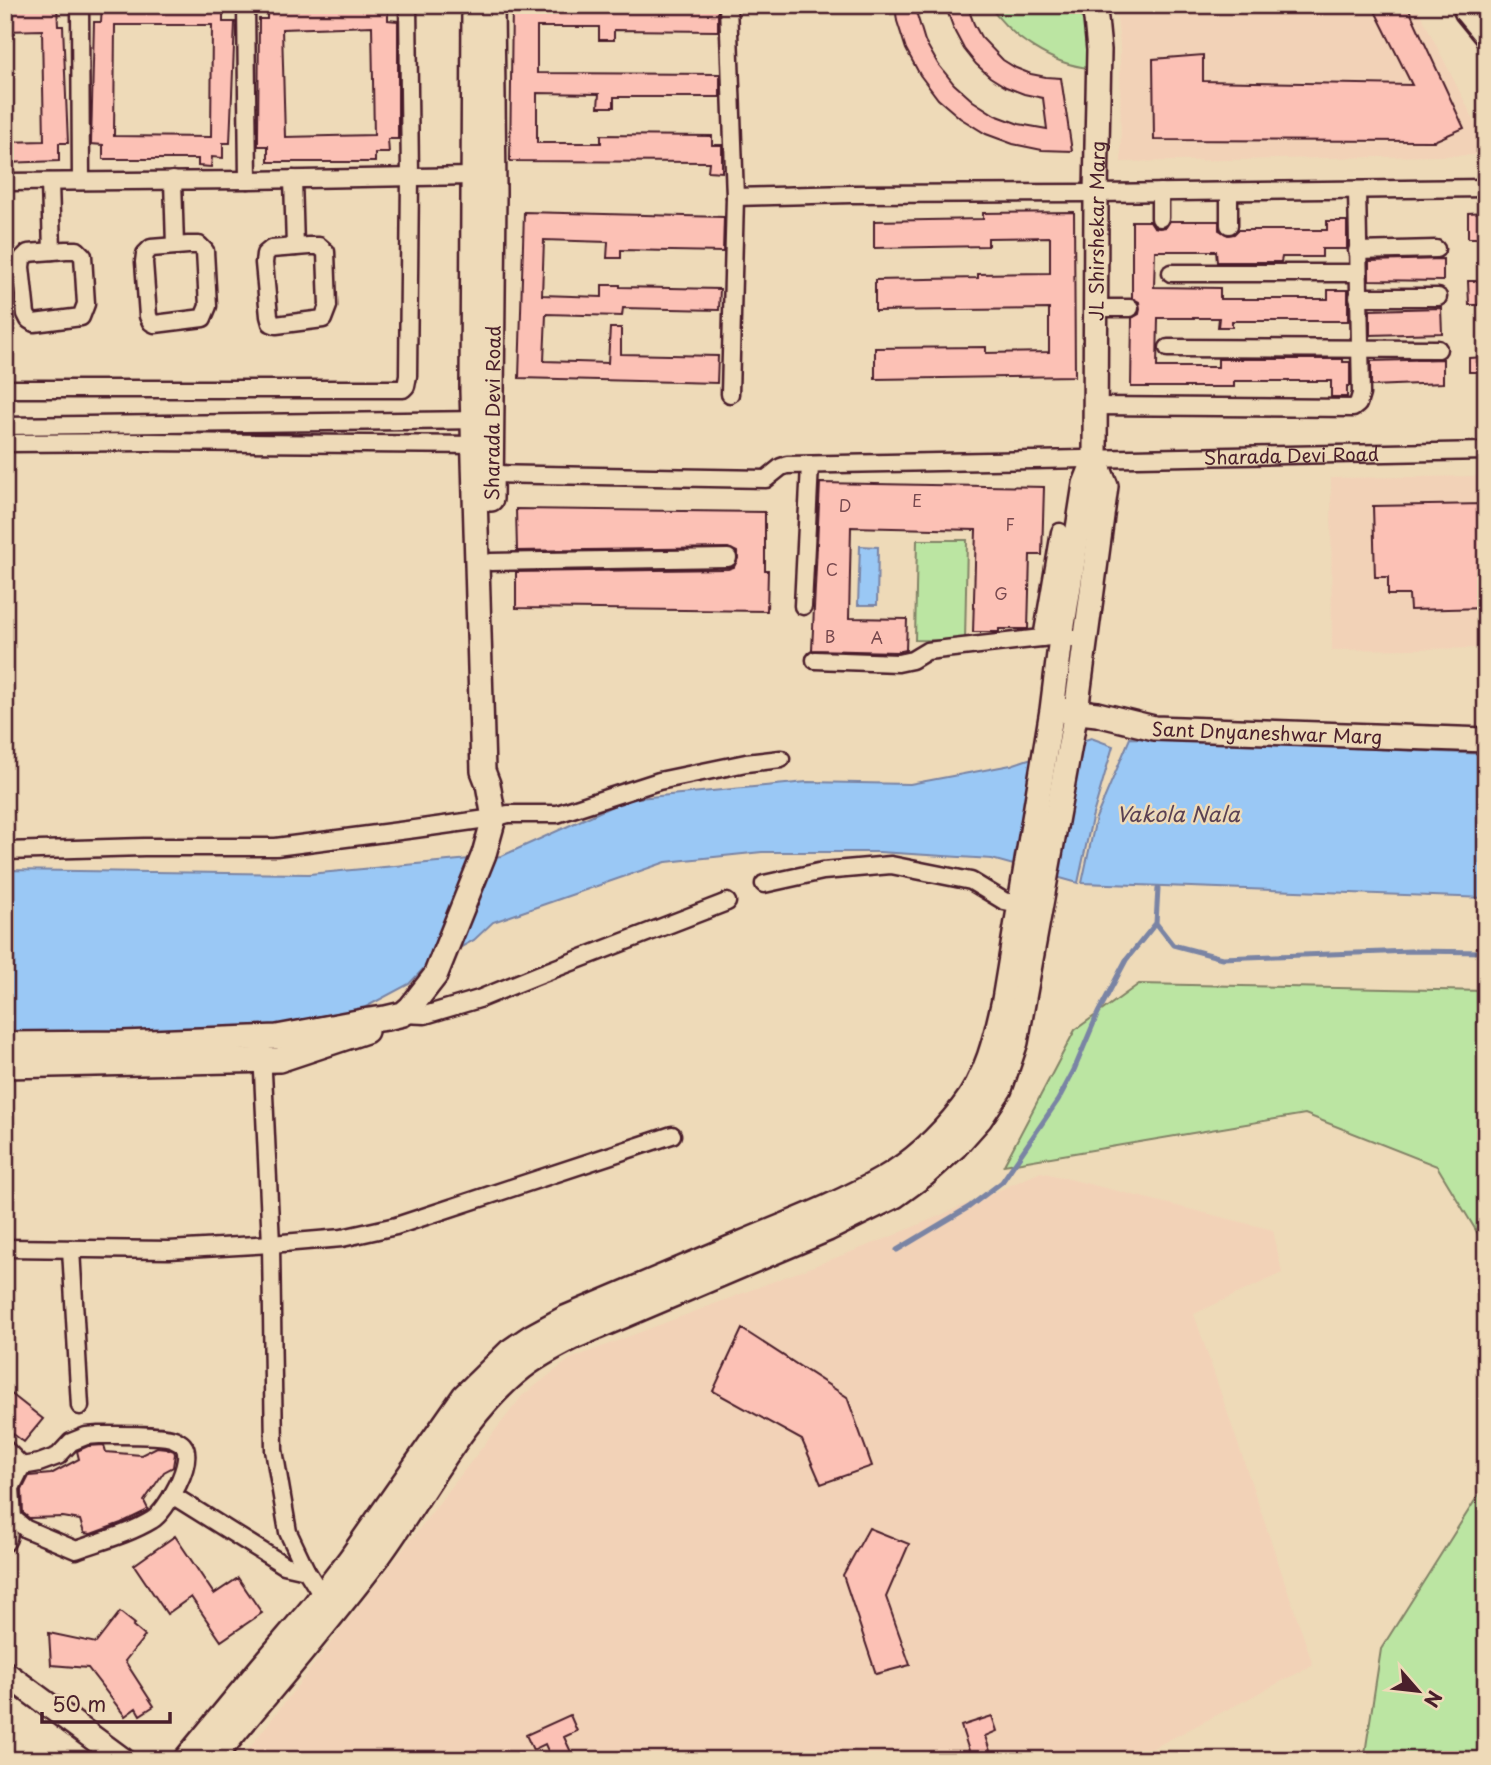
<svg xmlns="http://www.w3.org/2000/svg" width="1491" height="1765" font-family="'Playpen Sans',sans-serif">
	<style>
		.built { fill: #f2d2b7 }
		.green { fill: #bbe5a2; stroke: #828266; stroke-width: 2 }
		.water { fill: #9ac8f5; stroke: #7a84a4; stroke-width: 2 }
		.lines { fill: none; stroke-linecap: round; stroke-linejoin: round }
		.stream { stroke: #7a84a4; stroke-width: 5 }
		.building { fill: #fcc1b5; stroke: #4a1f2b; stroke-width: 2; fill-rule: evenodd }
		.street-casing { stroke: #4a1f2b; stroke-width: 21 }
		.secondary-casing { stroke: #4a1f2b; stroke-width: 28 }
		.street { stroke: #eedab8; stroke-width: 16 }
		.secondary { stroke: #eedab8; stroke-width: 23 }
		.labels { text-anchor: middle; dominant-baseline: central; stroke-width: 5; stroke-linejoin: round; paint-order: stroke }
		.number-label { font-size: 16px; fill: #76484e }
		.street-label { font-size: 19px; fill: #4a1f2b; stroke: #eedab8 }
		.water-label { font-size: 21px; font-style: italic; fill: #5a4153; stroke: #eedab8 }
	</style>
	<rect width="100%" height="100%" fill="#eedab8"/>
	<filter id="ink" filterUnits="userSpaceOnUse"><feTurbulence type="fractalNoise" baseFrequency=".0143" numOctaves="2"/><feDisplacementMap in="SourceGraphic" scale="14" xChannelSelector="R" yChannelSelector="G"/><feConvolveMatrix kernelMatrix="1 2 1 2 8 2 1 2 1" color-interpolation-filters="sRGB"/></filter>
	<g filter="url(#ink)">
		<path class="built" d="M1110,5H1416L1486,144V155L1121,162L1120,44L1117,18Z
			M1486,476V648L1332,650L1331,478Z
			M1041,1172L1273,1230L1282,1273L1194,1314L1313,1665L1130,1760H240L522,1396L570,1359L890,1237Z"/>
		<path class="green" d="M989,5H1081L1089,21L1090,68C1052,65 1010,37 989,5Z
			M917,540H967L965,641L915,640Z
			M1139,984L1486,991V1247L1437,1166L1305,1114L1004,1165L1075,1030Z
			M1486,1483V1760H1364L1381,1649Z"/>
		<path class="water" d="M860,546L878,547L877,605H858Z
			M1091,738L1113,746L1092,818L1078,883L992,859L879,852H762L666,862L493,922L474,940L425,967L409,984L347,1017L243,1034L5,1032V870L309,874L502,856L628,799L807,782L910,784L1011,765Z
			M1130,738L1486,754V898L1082,883L1096,818Z"/>
		<g class="lines">
			<path class="stream" d="M1158,888L1156,923L1173,945L1222,958L1411,951L1486,952
				M897,1250L969,1207L1002,1182L1058,1100L1074,1070L1098,1013L1126,960L1156,923"/>
		</g>
		<path class="building" d="M5,5H57L58,26H63L68,143H59V161L5,163V142L44,141L42,30L5,31Z
			M102,5L223,7V22H235L230,143H223V158L212,157L211,167L198,166V159H103V145L91,144L94,22H101ZM115,25H212L211,137L114,136Z
			M267,5H388V20L398,21V139H388L389,153H375V162H268V146H258V136L259,19H267ZM372,26L374,135L285,137L282,29Z
			M512,5H718V31L614,30V40H599V27H537V73L720,74V97H614V107H598L599,94L537,93V143H601V135L712,136V145H722V172L708,171L709,162L510,161Z
			M895,5H914L925,41L938,64L954,84L973,101L995,115L1019,124L1047,129L1043,98L1024,94L1006,87L990,77L976,64L964,49L955,32L945,5H967L974,24L981,37L1003,60L1016,68L1031,74L1046,77L1061,78L1072,151L1042,150L1013,144L986,134L960,118L938,99L920,75L906,49L897,21Z
			M1372,5H1407L1464,128L1434,141L1154,140L1153,59L1203,55V81L1412,85Z
			M524,212L724,217L723,252L621,250V258H607L608,242L544,240L542,295L602,297V285H620V287L720,289L719,310L623,308L622,316L546,314L544,361L608,363L610,328H621V354L718,356L717,383L519,378Z
			M1074,212L1075,376L875,379V348L986,347V353L1049,352V309L875,311V280L978,278V274L1050,273V237L988,238V246L874,248V221L983,219V213Z
			M1486,212V238H1468V213Z
			M1132,221H1150L1154,227L1159,228L1166,227L1170,221H1219V230L1228,235L1234,234L1238,230H1327V221H1347V249H1322V257H1282L1281,262H1217L1216,251H1155L1154,287L1220,288V299H1328V290H1348V321H1232V327H1218L1219,318H1158L1157,367H1218V359H1343V362H1350V386H1347V397H1331V381H1234V387H1131L1132,318L1139,314L1140,309L1139,302L1132,298Z
			M1443,259V281L1369,280V261Z
			M1468,281H1486V305H1469Z
			M1441,308L1442,333L1370,335V310Z
			M1486,357V372H1469V358Z
			M1443,359V383L1371,386V361Z
			M820,483L1044,487L1042,555H1030L1028,629H999V632H973L976,530L851,527L849,618L907,619L906,650L897,652L812,650Z
			M1484,504L1486,608L1410,610L1409,595H1388V577H1375L1373,506Z
			M516,509L765,512V570H768L767,611L516,608V572L728,569L734,567L738,558L737,552L728,548L517,551Z
			M742,1329L847,1397L872,1466L821,1484L802,1440L713,1391Z
			M5,1389L43,1419L24,1442L5,1428Z
			M104,1445L106,1452L141,1455L157,1447L166,1448L174,1451L175,1454L173,1467L164,1472L144,1501L148,1509L146,1511L121,1523L91,1534L84,1533L80,1520L63,1517L29,1518L23,1513L22,1490L29,1476L51,1474L79,1459L77,1451L88,1446Z
			M869,1528L909,1544L886,1597L910,1665L876,1674L843,1575Z
			M175,1536L214,1594L238,1578L262,1613L221,1641L191,1597L167,1614L134,1565Z
			M120,1612L135,1624L133,1626L145,1636L125,1661L154,1706L140,1715L136,1708L125,1716L88,1668L51,1665L49,1633L96,1643Z
			M570,1715L577,1731L564,1737L571,1752L552,1760L545,1744L533,1750L526,1735Z
			M992,1716L997,1731L985,1736L993,1760H972L961,1726Z"/>
		<g class="lines">
			<g class="street-casing">
				<g id="street">
					<path d="M80,5L81,181"/>
					<path d="M246,5L248,180"/>
					<path d="M728,5L735,197L730,394"/>
					<path d="M1463,13L1486,41"/>
					<path d="M293,179L295,247"/>
					<path d="M173,180L175,246"/>
					<path d="M5,182L248,180L473,176"/>
					<path d="M50,182L52,251"/>
					<path d="M1160,192V218"/>
					<path d="M735,197L851,194L1096,193L1486,188"/>
					<path d="M1229,225V191"/>
					<path d="M188,245H199L205,251L208,306L203,318L155,324L151,322L148,316L144,262L145,254L151,248Z"/>
					<path d="M309,246H319L326,252L328,306L323,319L276,325L271,323L269,316L264,263L265,254L271,249Z"/>
					<path d="M66,250H77L83,256L86,304L81,317L34,323L29,320L26,314L21,267L22,259L28,253Z"/>
					<path d="M1357,251L1436,249"/>
					<path d="M1171,273H1357"/>
					<path d="M1358,297H1438"/>
					<path d="M1096,308H1130"/>
					<path d="M1168,348L1438,349"/>
					<path d="M5,389H403L406,386L408,376L410,177L408,5"/>
					<path d="M1095,406L1353,408L1358,404L1361,394L1357,190"/>
					<path d="M5,426L482,420"/>
					<path d="M5,443L148,442L482,445"/>
					<path id="s1" d="M491,474L766,479L781,467L787,465L1486,451"/>
					<path d="M491,562L728,558"/>
					<path d="M803,606L810,465"/>
					<path d="M1042,638L1060,532"/>
					<path d="M815,660L898,663L912,660L927,651L1050,637L1086,640"/>
					<path d="M5,851L144,847H276L415,829L494,818L508,814H557L659,781L746,763L781,759"/>
					<path d="M764,884L823,871L891,865L971,881L1004,901L1019,904"/>
					<path d="M403,1014L425,1015L479,999L538,975L727,902"/>
					<path d="M262,1051L271,1244L274,1450L288,1532L306,1570L326,1602"/>
					<path d="M5,1248L169,1250L271,1244L342,1238L396,1226L672,1135"/>
					<path d="M71,1249L80,1406"/>
					<path d="M99,1435C114,1435 164,1434 174,1439C176,1440 182,1443 183,1445C196,1460 166,1512 152,1520C129,1534 101,1541 76,1550L26,1529L13,1518L11,1488L22,1466L39,1463L58,1456L71,1442L86,1436Z"/>
					<path d="M5,1449L22,1466"/>
					<path d="M172,1495L284,1565L306,1570"/>
					<path d="M5,1519C7,1527 12,1536 5,1543"/>
				</g>
			</g>
			<g class="secondary-casing">
				<g id="secondary">
					<path id="s2" d="M491,499L494,192L492,5"/>
					<path id="s3" d="M1061,710L1097,714L1154,728L1486,740"/>
					<path d="M5,1044L123,1043L277,1037L363,1021L386,1018L403,1014L410,1008L435,976L484,854L494,818L488,784L483,771L472,391L474,5"/>
					<path d="M5,1066L279,1060L366,1031"/>
					<path d="M5,1673L123,1760"/>
					<path id="s4" d="M185,1760L261,1668L313,1607L350,1559L464,1396L510,1351L532,1336L565,1318C624,1293 683,1268 742,1243C789,1223 838,1205 883,1179C913,1162 941,1135 962,1108C987,1077 996,1037 1004,1000L1052,710L1061,638L1085,484L1095,459L1096,193L1099,50L1096,19L1093,5"/>
					<path d="M212,1760C268,1692 325,1627 378,1557C424,1495 461,1416 523,1367C539,1355 556,1346 574,1337L828,1229L895,1196L924,1175L955,1147L980,1119L1000,1089L1016,1042L1076,711L1106,486L1095,459"/>
				</g>
			</g>
			<use href="#street" class="street"/>
			<use href="#secondary" class="secondary"/>
		</g>
	</g>
	<g class="labels">
		<g class="number-label">
			<text x="917" y="500">E</text>
			<text x="845" y="505">D</text>
			<text x="1010" y="524">F</text>
			<text x="832" y="569">C</text>
			<text x="1001" y="593">G</text>
			<text x="830" y="636">B</text>
			<text x="877" y="637">A</text>
		</g>
		<g class="street-label">
			<text stroke="none"><textPath href="#s4" startOffset="1936">JL Shirshekar Marg</textPath></text>
			<text stroke="none"><textPath href="#s2" startOffset="86">Sharada Devi Road</textPath></text>
			<text stroke="none"><textPath href="#s1" startOffset="805">Sharada Devi Road</textPath></text>
			<text stroke="none"><textPath href="#s3" startOffset="208">Sant Dnyaneshwar Marg</textPath></text>
		</g>
		<g class="water-label">
			<text x="1178" y="813">Vakola Nala</text>
		</g>
	</g>
	<rect width="1491" height="1765" fill="none" stroke="#eedab8" stroke-width="28"/>
	<rect x="14" y="14" width="1463" height="1737" fill="none" stroke="#4a1f2b" stroke-width="2.5" filter="url(#ink)"/>
	<g transform="translate(1418 1691) rotate(118)" stroke="#eedab8" stroke-width="5" paint-order="stroke">
	<path d="M0-5L12 26L0 18L-12 26Z" fill="#4a1f2b"/>
	<text y="-10" font-size="19" font-weight="bold" text-anchor="middle" fill="#4a1f2b">N</text>
	</g>
	<path d="M42 1712v10h128v-10" fill="none" stroke="#4a1f2b" stroke-width="3.5"/>
	<text x="52" y="1712" font-size="21" fill="#4a1f2b" stroke="#eedab8" stroke-width="5" paint-order="stroke">50 m</text>
</svg>
